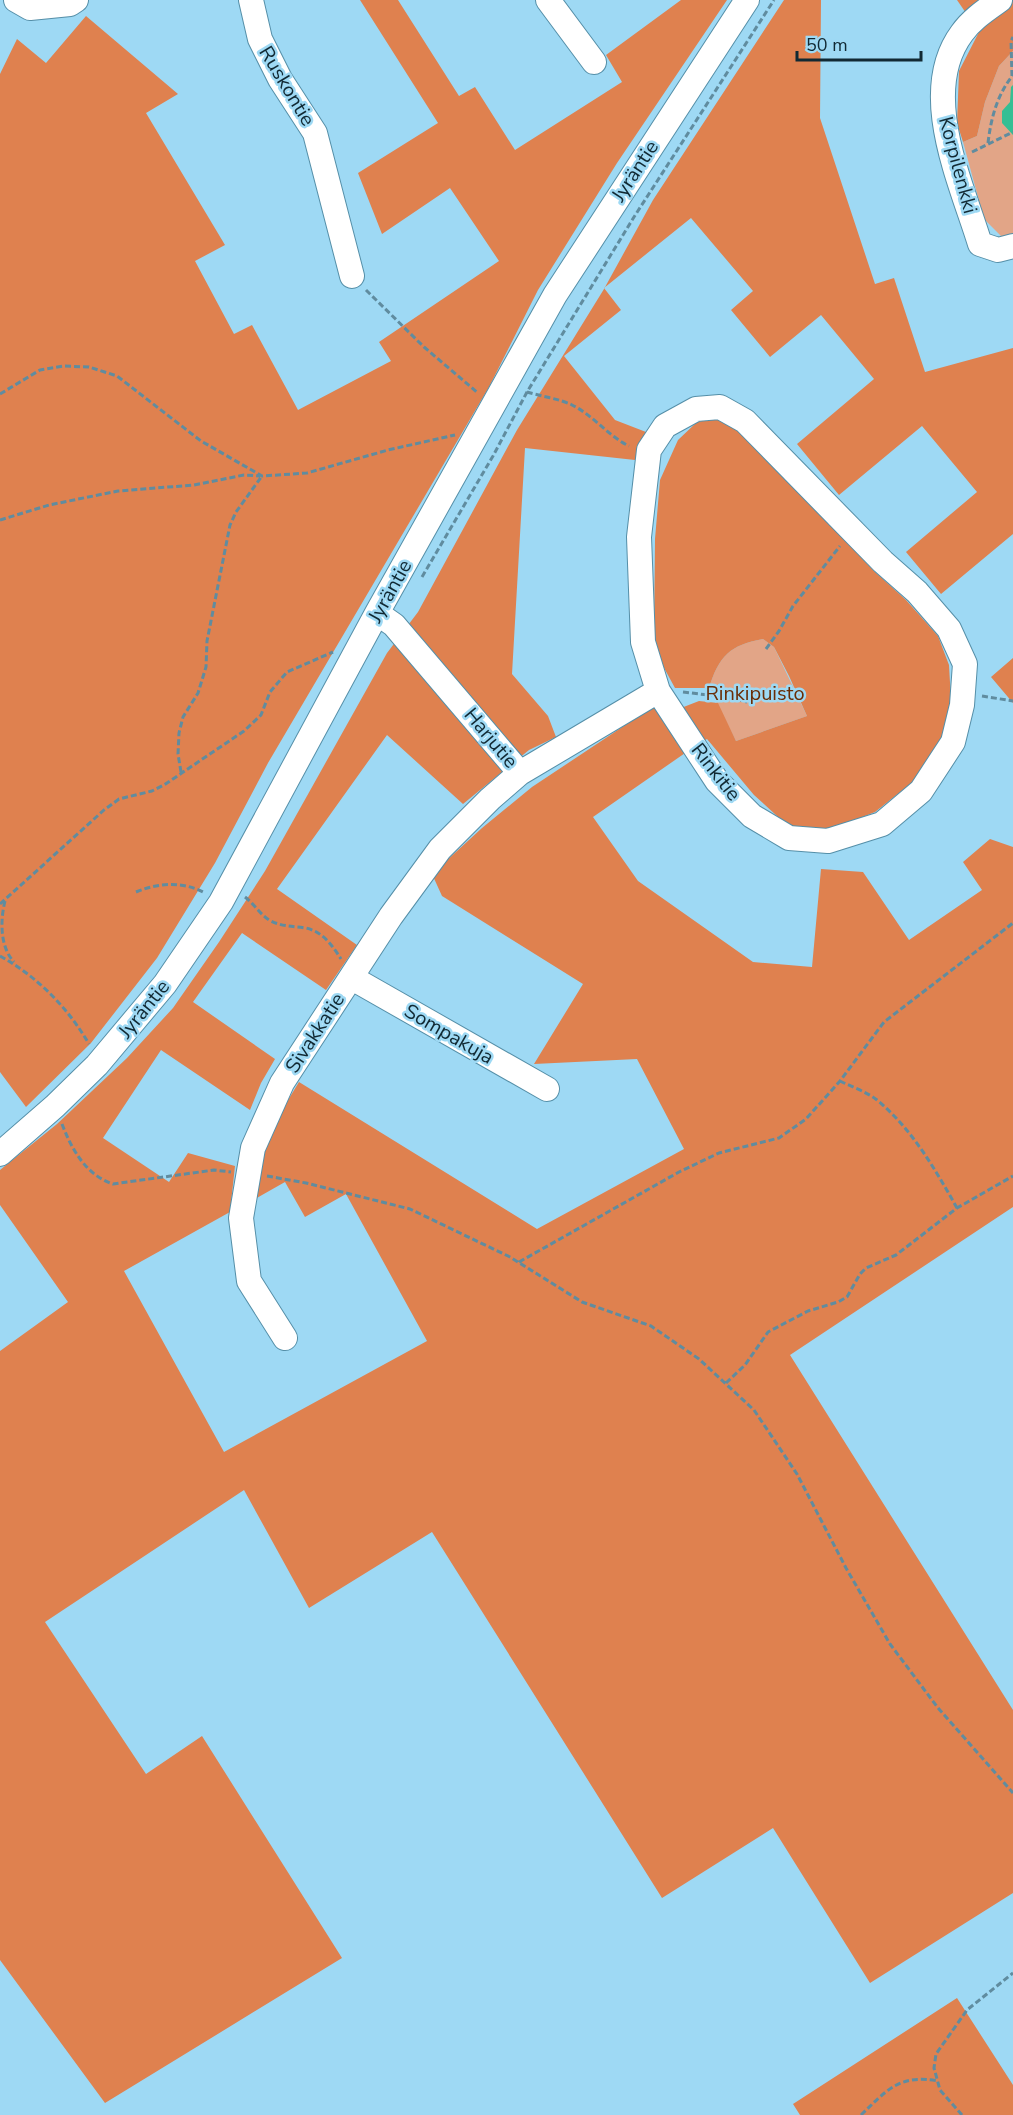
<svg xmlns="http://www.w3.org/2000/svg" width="1013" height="2115" font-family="'Nunito Sans',sans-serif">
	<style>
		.green { fill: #e2a587 }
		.forest { fill: #df814f }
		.water { fill: #34bf94 }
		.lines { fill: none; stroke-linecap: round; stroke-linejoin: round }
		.minor-casing { stroke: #558fa8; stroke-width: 26 }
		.path { stroke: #608c9f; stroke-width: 3; stroke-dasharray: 6 3; stroke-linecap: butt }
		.minor { stroke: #fff; stroke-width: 24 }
		.labels { text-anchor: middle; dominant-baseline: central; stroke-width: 5; stroke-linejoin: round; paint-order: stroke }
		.street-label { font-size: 20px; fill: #112933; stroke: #9ed9f4 }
		.park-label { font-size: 20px; fill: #692d06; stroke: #9ed9f4 }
	</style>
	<rect width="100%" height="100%" fill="#9ed9f4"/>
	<path class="green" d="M1013,51V234L1002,237L984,219L963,142L977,136L985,102L999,66Z
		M763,639L774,647L807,716L736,741L709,688C719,656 730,645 763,639Z"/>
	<path class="forest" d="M360,0H398L459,96L475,87L515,150L622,82L606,55L681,0H727L617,163L538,290L489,387L268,763L215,863L157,958L91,1043L26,1107L0,1072V74L17,39L46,63L86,16L178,94L146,113L225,245L195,261L234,334L252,325L298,410L391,361L379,342L499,261L450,188L382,234L358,173L438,123Z
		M784,0H821L820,118L875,284L894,278L925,372L1013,348V534L941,594L906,552L977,492L922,426L839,495L797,444L874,379L821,315L770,357L731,310L753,291L691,218L604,288L621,310L564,356L615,420L646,432L635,460L525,448L512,674L548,716L556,737L529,750L463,804L387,735L277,889L357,945L326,990L242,933L193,1002L275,1059L261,1083L250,1110L161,1050L103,1138L169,1182L188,1153L235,1166L230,1212L124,1271L224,1452L427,1341L346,1194L305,1217L285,1182L255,1199L264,1153L282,1110L299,1082L537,1229L684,1149L637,1059L534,1064L583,984L442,896L432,874L482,828L532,787L657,704L688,751L593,817L638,881L753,962L812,967L821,869L863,872L909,940L982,890L963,862L990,839L1013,847V1207L790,1355L1013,1710V1893L870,1983L773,1828L662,1898L432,1532L309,1608L244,1490L45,1622L146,1774L202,1736L342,1958L105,2103L0,1960V1351L68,1302L0,1205V1170L57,1124L127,1058L173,1008L219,942L265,871L387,653L418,612L517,430L604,289L653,200Z
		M957,0H1013V51L999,66L985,102L977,136L963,142L957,123L959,71L979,32Z
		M716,418L741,431L874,571L906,600L938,636L949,665L951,700L946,736L914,781L875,812L827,831L788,826L754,795L707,739L702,742L681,708L699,701L718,703L736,741L807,716L789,676L774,647L763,639C730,645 719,656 709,688H675L663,666L654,639L655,539L660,480L678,440L697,422Z
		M1013,658V703L991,677Z
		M957,1998L1013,2085V2115H800L793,2104Z"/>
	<path class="water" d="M1013,85V135L1002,123V111L1010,102L1011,87Z"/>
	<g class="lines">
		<g class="minor-casing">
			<path id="minor" d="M16,0L30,8L70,4L76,0
				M251,0L260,39L280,79L315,133L352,276
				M548,0L594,62
				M1000,0C986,10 972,19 962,33C918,92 961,182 980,244L998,250L1013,246
				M720,407L745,421L883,562L917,592L949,629L965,664L962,705L953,742L921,791L882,824L828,841L789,838L752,816L717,781L658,691L643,642L639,537L649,450L665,426L696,409Z
				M377,613L394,625L520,773
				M352,978L547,1089
				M0,1154L55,1106L97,1065L165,984L221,902L377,613L555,295L747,0
				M285,1338L249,1281L241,1218L253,1148L282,1083L391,916L440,849L490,799L520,773L658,691"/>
		</g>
		<path class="path" d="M1012,76L1011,41L1013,37
			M988,143C991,118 997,95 1013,75
			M972,152L1013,132
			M366,290L424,347L478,393
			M527,392C540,396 560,399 572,405C593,415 608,436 629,446
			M0,394L40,370L64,366L89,367L117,376L201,441L262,476L307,473L388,450L455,435
			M0,520L49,505L118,491L194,485L244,475L260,476
			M422,577L493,456L527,392L634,217L774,0
			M766,649L779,631L793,606L840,546
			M683,692L733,698L747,702
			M982,696L1013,701
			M181,772L178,754L179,733L183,717L198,693L206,667L207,641L230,525L236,512L262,476
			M136,892C157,883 182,881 203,892
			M245,897C254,904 261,915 269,920C282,927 293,926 306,928C323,932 332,945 341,959
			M5,901C0,921 0,947 14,962
			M0,904L104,810L119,799L152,791L164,785L244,731L261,715L270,692L287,672L333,652
			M0,956C38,977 68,1008 89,1044
			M840,1081C852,1087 867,1092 877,1100C912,1129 935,1169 957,1208
			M62,1124C72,1150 86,1175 113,1184L214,1170L231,1172
			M267,1176L306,1183L410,1209L510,1257L582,1302L651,1326L699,1359L754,1410L797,1474L846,1568L890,1644L938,1708L1013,1793
			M519,1262L679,1172L719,1153L779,1138L806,1119L840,1081L884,1022L1013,923
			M726,1383L745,1365L768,1332L808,1311L838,1302L847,1297L860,1274L866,1268L896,1255L957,1208L1013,1176
			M861,2115C887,2090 899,2074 938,2081
			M962,2115L940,2090L934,2068L936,2054L967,2010L1013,1973"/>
		<use href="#minor" class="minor"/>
	</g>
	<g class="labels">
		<g class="street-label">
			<text transform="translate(287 86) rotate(59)">Ruskontie</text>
			<text transform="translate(958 165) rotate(75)">Korpilenkki</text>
			<text transform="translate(635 171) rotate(-57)">Jyräntie</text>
			<text transform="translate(390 591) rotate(-61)">Jyräntie</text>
			<text transform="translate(491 738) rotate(50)">Harjutie</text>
			<text transform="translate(716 772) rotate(52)">Rinkitie</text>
			<text transform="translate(144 1009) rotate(-51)">Jyräntie</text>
			<text transform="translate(315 1033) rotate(-57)">Sivakkatie</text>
			<text transform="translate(449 1034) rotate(30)">Sompakuja</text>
		</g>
		<g class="park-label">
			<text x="755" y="693">Rinkipuisto</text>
		</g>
	</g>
	<path d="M797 51v9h124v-9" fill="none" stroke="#112933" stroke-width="3"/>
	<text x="806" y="51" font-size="18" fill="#112933" stroke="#9ed9f4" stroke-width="4.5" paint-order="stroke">50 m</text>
</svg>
